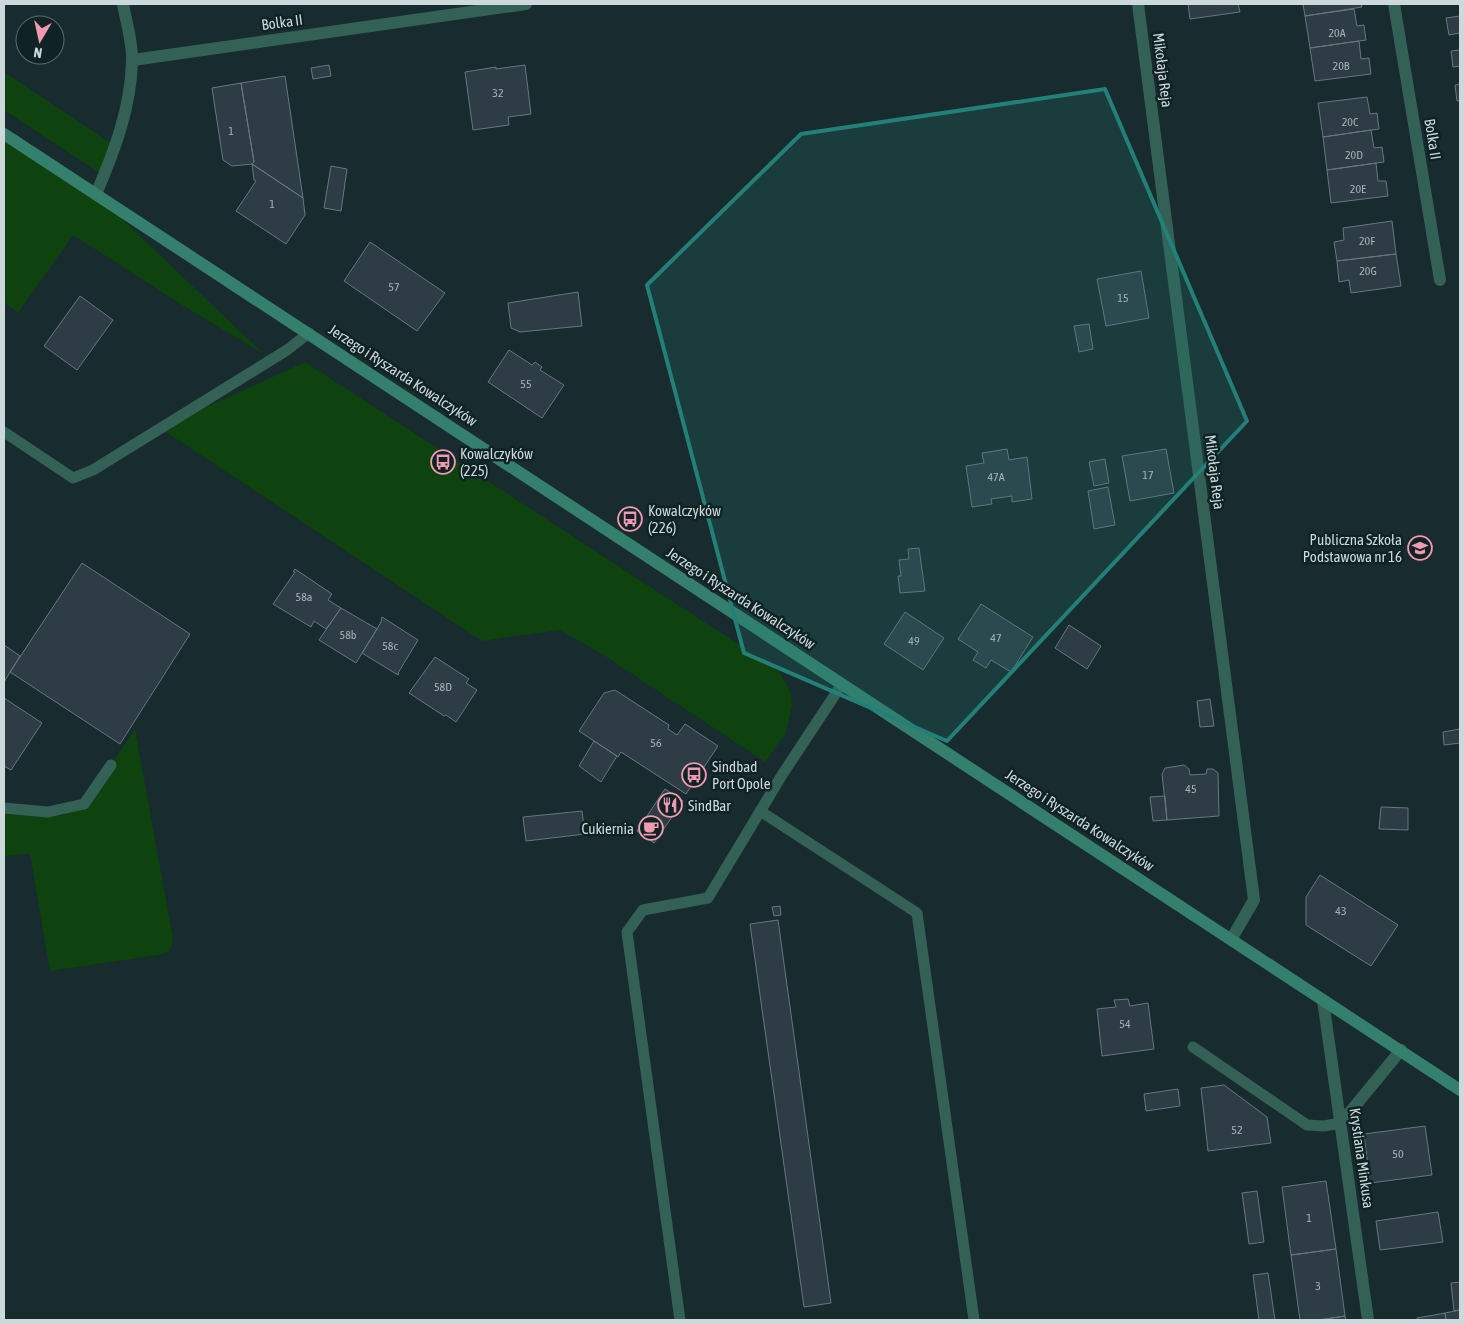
<svg xmlns="http://www.w3.org/2000/svg" width="1464" height="1324" font-family="'Asap Condensed',sans-serif">
	<style>
		.green { fill: #0e420e }
		.building { fill: #2d3c45; stroke: #677782 }
		.lines { fill: none; stroke-linecap: round; stroke-linejoin: round }
		.service { stroke: #346155; stroke-width: 11 }
		.minor { stroke: #346155; stroke-width: 12 }
		.secondary { stroke: #34806d; stroke-width: 12 }
		.marked { fill: #228079; fill-opacity: 0.2; stroke: #228079; stroke-width: 4; stroke-linejoin: round }
		.labels { text-anchor: middle; dominant-baseline: central; stroke-width: 5; stroke-linejoin: round; paint-order: stroke }
		.number-label { font-size: 12px; fill: #a4b1b4 }
		.street-label { font-size: 15px; fill: #ccd8d9; stroke: #0f2224 }
		.poi-label { font-size: 15px; fill: #ccd8d9; stroke: #0f2224; text-anchor: start }
	</style>
	<rect width="100%" height="100%" fill="#182b2e"/>
	<path class="green" d="M4,72L115,146L104,176L4,110Z
		M4,134L96,194L264,354L190,310L73,235L18,313L4,303Z
		M305,362L778,670L791,693L792,706L786,733L765,762L605,656L560,630L482,641L160,428Z
		M135,729L173,939L170,951L158,955L50,971L30,854L4,856V808L48,812L84,804Z"/>
	<path class="building" d="M1188,4H1238L1240,12L1190,19Z
		M1303,4H1361L1362,7L1305,16Z
		M1354,9L1357,26L1364,25L1366,40L1310,48L1305,16Z
		M1460,16V33L1449,35L1446,18Z
		M1359,41L1361,59L1369,58L1371,74L1315,81L1310,48Z
		M1459,50H1460V66L1453,67L1451,51Z
		M329,65L331,76L313,79L311,68Z
		M525,65L531,114L508,117L509,125L473,130L465,72L496,67V69Z
		M285,76L303,198L252,164L254,162L241,83Z
		M241,83L254,162L252,164L232,166L223,160L212,88Z
		M1460,84V100L1457,101L1455,85Z
		M1367,97L1370,114L1377,113L1379,129L1323,137L1318,103Z
		M1371,130L1374,148L1382,147L1384,162L1327,170L1323,137Z
		M1376,163L1378,181H1386L1388,196L1331,203L1327,170Z
		M252,164L303,198L305,215L286,244L236,211L256,181L254,180Z
		M331,166L347,169L341,211L324,208Z
		M1392,221L1396,254L1337,261L1334,242L1344,240L1343,228Z
		M370,242L445,293L417,331L344,281Z
		M1396,254L1401,286L1351,293L1349,280L1339,282L1337,261Z
		M1141,271L1149,318L1106,326L1097,279Z
		M578,292L582,326L520,332L511,328L508,303Z
		M80,296L113,320L77,370L44,346Z
		M1089,324L1093,349L1079,352L1074,326Z
		M509,350L532,365L535,362L542,367L540,370L564,385L542,418L488,382Z
		M1007,449L1009,460L1027,457L1032,499L1012,502V496L991,499L992,504L972,507L966,466L984,463L982,453Z
		M1166,449L1174,493L1130,501L1122,456Z
		M1105,459L1109,483L1094,486L1089,462Z
		M1108,487L1115,525L1094,529L1088,491Z
		M919,548L925,591L900,593L898,576H901L899,560L909,559L908,549Z
		M82,563L190,634L120,744L10,672Z
		M295,569L332,594L328,600L341,608L326,629L314,621L311,627L273,604L295,572L293,571Z
		M981,604L1033,637L1011,672L991,660L986,668L973,660L978,652L958,639Z
		M341,608L377,629L356,663L319,640Z
		M905,612L944,638L923,670L884,644Z
		M382,617L418,640L398,673L399,674L398,675L362,653L377,629L382,620L381,619Z
		M1069,625L1101,646L1087,669L1055,648Z
		M4,645L20,656L4,682Z
		M435,657L469,679L466,683L477,690L456,722L446,715L444,716L409,693Z
		M615,690L669,725L668,729L677,735L685,724L718,746L686,794L621,752L618,757L579,731L604,693Z
		M4,698L42,723L11,770L4,766Z
		M1210,699L1214,726L1200,727L1197,701Z
		M1460,729V743L1444,745L1443,732Z
		M594,741L617,756L601,782L579,766Z
		M1184,765L1189,769L1190,775L1206,774L1207,769H1213L1218,773L1219,816L1167,820L1162,774L1165,768Z
		M665,789L683,801L654,843L637,831Z
		M1165,796L1167,820L1153,821L1150,797Z
		M1381,807L1408,808V830L1379,829Z
		M582,811L585,834L526,841L523,817Z
		M1320,875L1398,925L1371,966L1306,925V897Z
		M780,906L781,915L774,916L772,907Z
		M778,920L831,1303L804,1307L750,924Z
		M1128,999L1130,1006L1148,1003L1154,1049L1102,1056L1097,1009L1116,1007L1114,1000Z
		M1224,1085L1267,1117L1271,1143L1208,1151L1201,1088Z
		M1178,1089L1180,1106L1146,1111L1144,1094Z
		M1425,1126L1432,1175L1370,1183L1364,1134Z
		M1326,1181L1336,1249L1291,1255L1282,1187Z
		M1257,1191L1264,1242L1249,1244L1242,1193Z
		M1438,1212L1443,1242L1380,1250L1376,1221Z
		M1336,1249L1345,1316L1319,1320H1300L1291,1255Z
		M1268,1273L1275,1320H1259L1253,1275Z
		M1460,1282V1310L1454,1311L1451,1283Z
		M1460,1310V1320H1446L1445,1313Z
		M1445,1313L1446,1320H1417V1318Z
		M1345,1316L1346,1320H1319Z"/>
	<g class="lines">
		<path class="service" d="M4,432L73,478L93,470L287,350L309,333
			M4,808L48,812L84,804L111,765
			M760,811L917,913L974,1320
			M1193,1047L1307,1125L1324,1126L1341,1123
			M680,1320L627,932L643,910L708,898L782,775L842,684"/>
		<path class="minor" d="M1138,4L1254,900L1232,938
			M1394,4L1440,280
			M133,60L526,4
			M96,194C114,152 131,108 132,61C133,44 126,21 123,4
			M1323,1000L1368,1320
			M1341,1123L1401,1050"/>
		<path class="secondary" d="M4,134L1460,1090"/>
	</g>
	<path class="marked" d="M1105,89L1247,421L947,741L744,653L647,285L801,134Z"/>
	<defs>
		<g id="bus-ring" transform="scale(1.25)"><circle r="9.5" fill="#0f2224" stroke="#f19ab1" stroke-width="1.5"/><path d="M-5-6H5V4H4V6H2V4H-2V6H-4V4H-5ZM-3.5-4V0h7V-4ZM-3.5 1.2v1.5H-2V1.2ZM2 1.2v1.5H3.5V1.2Z" fill="#f19ab1"/></g>
		<g id="school-ring" transform="scale(1.25)"><circle r="9.5" fill="#0f2224" stroke="#f19ab1" stroke-width="1.5"/><path d="M0-5L7-2L0 1L-7-2ZM-4 1L0 2.5L4 1V4Q0 6-4 4Z" fill="#f19ab1"/></g>
		<g id="restaurant-ring" transform="scale(1.25)"><circle r="9.5" fill="#0f2224" stroke="#f19ab1" stroke-width="1.5"/><path d="M-5-6h1v4h1v-4h1v4h1v-4h1v5L-1.5 .5V6h-2V.5L-5-1ZM5-6V6H3V1.5H1.5Q1.5-4 5-6Z" fill="#f19ab1"/></g>
		<g id="cafe-ring" transform="scale(1.25)"><circle r="9.5" fill="#0f2224" stroke="#f19ab1" stroke-width="1.5"/><path d="M-5.5-4.5H6V0H3Q3 3.5 0 3.5H-2.5Q-5.5 3.5-5.5 0ZM3-3.2v2h1.7v-2ZM-6 4.5H4V6H-6Z" fill="#f19ab1"/></g>
	</defs>
	<g fill-rule="evenodd">
		<use href="#bus-ring" x="443" y="462"/>
		<use href="#bus-ring" x="630" y="519"/>
		<use href="#school-ring" x="1420" y="548"/>
		<use href="#bus-ring" x="694" y="775"/>
		<use href="#restaurant-ring" x="670" y="805"/>
		<use href="#cafe-ring" x="651" y="828"/>
	</g>
	<g class="labels">
		<g class="number-label">
			<text x="1337" y="33">20A</text>
			<text x="1341" y="66">20B</text>
			<text x="498" y="93">32</text>
			<text x="1350" y="122">20C</text>
			<text x="231" y="131">1</text>
			<text x="1354" y="155">20D</text>
			<text x="1358" y="189">20E</text>
			<text x="272" y="204">1</text>
			<text x="1367" y="241">20F</text>
			<text x="1368" y="271">20G</text>
			<text x="394" y="287">57</text>
			<text x="1123" y="298">15</text>
			<text x="526" y="384">55</text>
			<text x="1148" y="475">17</text>
			<text x="996" y="477">47A</text>
			<text x="304" y="597">58a</text>
			<text x="348" y="635">58b</text>
			<text x="996" y="638">47</text>
			<text x="914" y="641">49</text>
			<text x="390" y="646">58c</text>
			<text x="443" y="687">58D</text>
			<text x="656" y="743">56</text>
			<text x="1191" y="789">45</text>
			<text x="1341" y="911">43</text>
			<text x="1125" y="1024">54</text>
			<text x="1237" y="1130">52</text>
			<text x="1398" y="1154">50</text>
			<text x="1309" y="1218">1</text>
			<text x="1318" y="1286">3</text>
		</g>
		<g class="street-label">
			<text transform="translate(282 22) rotate(-8)">Bolka II</text>
			<text transform="translate(1163 70) rotate(83)">Mikołaja Reja</text>
			<text transform="translate(1433 139) rotate(81)">Bolka II</text>
			<text transform="translate(403 375) rotate(33)">Jerzego i Ryszarda Kowalczyków</text>
			<text transform="translate(1215 472) rotate(83)">Mikołaja Reja</text>
			<text transform="translate(741 598) rotate(33)">Jerzego i Ryszarda Kowalczyków</text>
			<text transform="translate(1080 820) rotate(33)">Jerzego i Ryszarda Kowalczyków</text>
			<text transform="translate(1362 1158) rotate(82)">Krystiana Minkusa</text>
		</g>
		<g class="poi-label">
			<text x="460" y="453">Kowalczyków<tspan x="460" dy="17">(225)</tspan></text>
			<text x="648" y="510">Kowalczyków<tspan x="648" dy="17">(226)</tspan></text>
			<text x="1402" y="539" text-anchor="end">Publiczna Szkoła<tspan x="1402" dy="17">Podstawowa nr 16</tspan></text>
			<text x="712" y="766">Sindbad<tspan x="712" dy="17">Port Opole</tspan></text>
			<text x="688" y="805">SindBar</text>
			<text x="634" y="828" text-anchor="end">Cukiernia</text>
		</g>
	</g>
	<rect width="1464" height="1324" fill="none" stroke="#ccd8d9" stroke-width="10"/>
	<g transform="translate(40 40) rotate(189)"><circle r="24" fill="#0f2224" stroke="#5b6b6c"/>
	<path d="M0-4L9 19L0 12L-9 19Z" fill="#f19ab1"/>
	<text y="-8" font-size="14" font-weight="bold" text-anchor="middle" fill="#ccd8d9">N</text>
	</g>
</svg>
